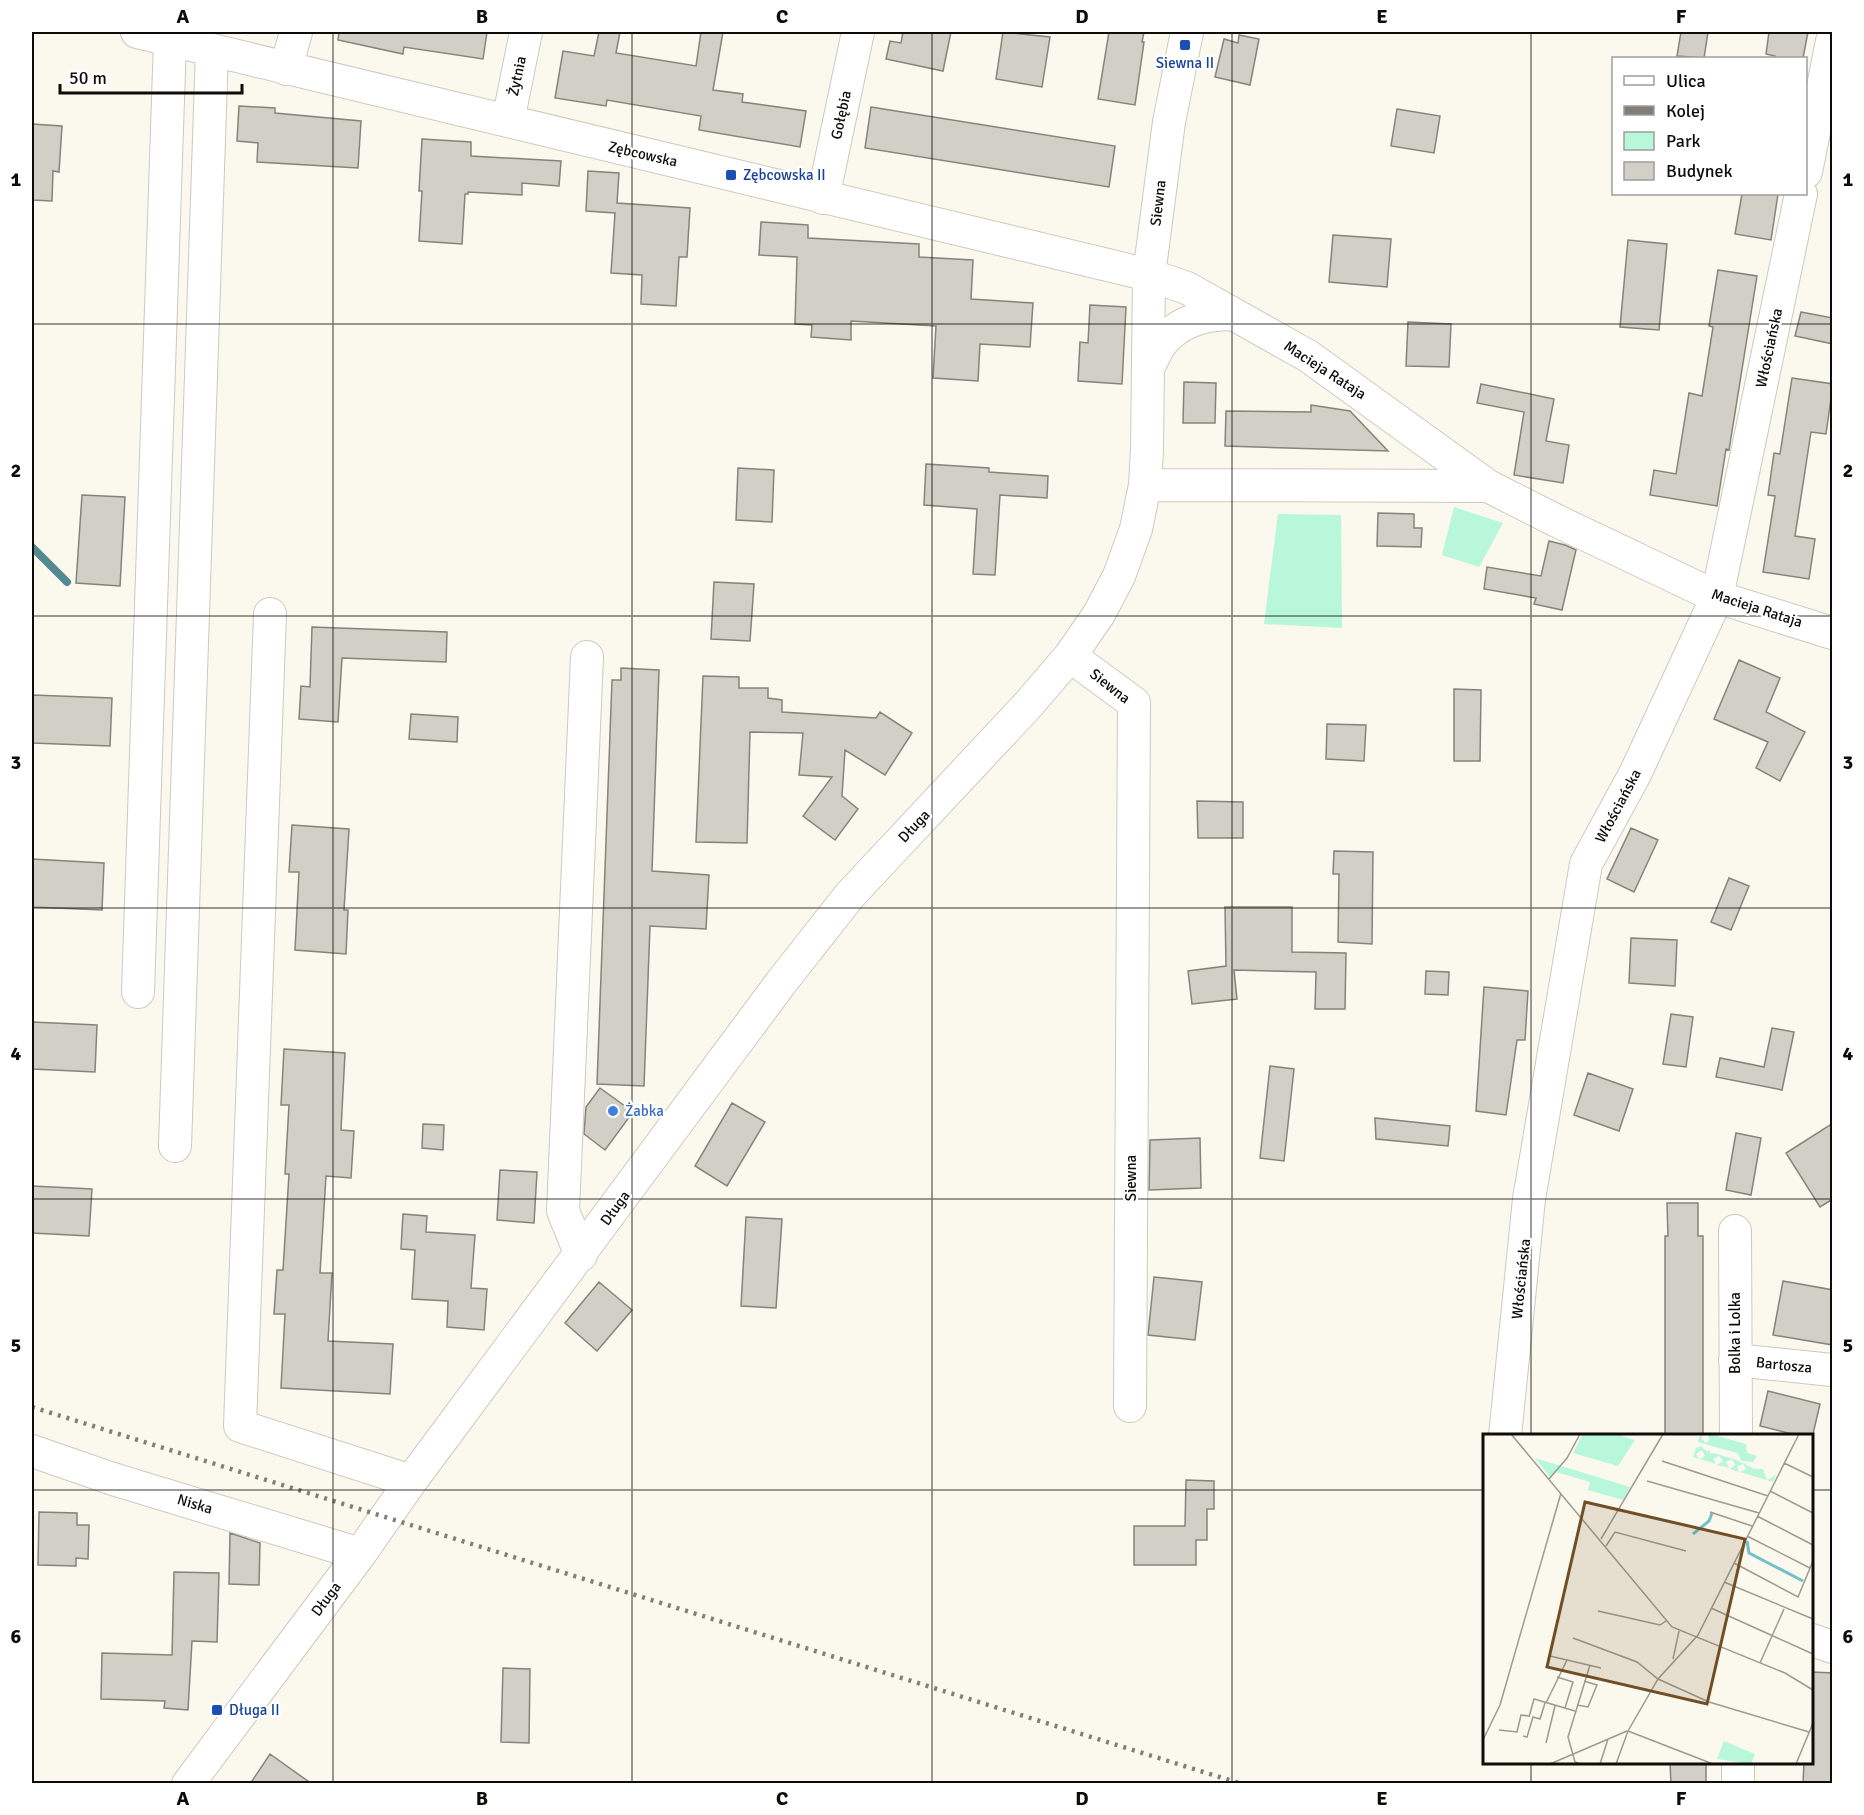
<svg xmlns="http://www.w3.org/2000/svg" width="1864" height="1815" font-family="Signika,sans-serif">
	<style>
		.green { fill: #b8f7da }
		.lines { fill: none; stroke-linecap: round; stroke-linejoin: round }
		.stream { stroke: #548a92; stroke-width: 8 }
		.building { fill: #d2d0c6; stroke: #86847a; stroke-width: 1.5 }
		.minor-casing { stroke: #cccabf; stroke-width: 34 }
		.minor { stroke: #fff; stroke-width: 32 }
		.rail { stroke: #807e77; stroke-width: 4.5; stroke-dasharray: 3 6; stroke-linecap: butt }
		.grid { fill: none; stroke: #0d0c09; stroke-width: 1.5; stroke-opacity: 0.55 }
		.transit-dot { fill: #1a4fb4; stroke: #fff; stroke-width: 2 }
		.shop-dot { fill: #3f7fe0; stroke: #fff; stroke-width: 2 }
		.labels { text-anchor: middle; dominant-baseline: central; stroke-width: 4.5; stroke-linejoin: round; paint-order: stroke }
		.transit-label { font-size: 15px; fill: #164399; stroke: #fff; text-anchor: start }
		.street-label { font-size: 15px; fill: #0d0c09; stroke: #fff }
		.shop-label { font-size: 15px; fill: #366cbe; stroke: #fff; text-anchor: start }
		.inset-river { fill: none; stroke: #72c0cc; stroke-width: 3 }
		.inset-road { fill: none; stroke: #9c9a92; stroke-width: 1.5 }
		.view { fill: #704e26; fill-opacity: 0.15; stroke: #704e26; stroke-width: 3 }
		.inset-edge { fill: none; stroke: #0d0c09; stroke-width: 3 }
		.neatline { fill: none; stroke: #0d0c09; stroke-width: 2 }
		.grid-label { font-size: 20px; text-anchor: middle; font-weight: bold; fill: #0d0c09 }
	</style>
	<rect width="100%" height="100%" fill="#fbf8ed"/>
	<path class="green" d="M1454,507L1503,523L1479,567L1442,555Z
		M1278,514L1341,515L1342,628L1264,624Z"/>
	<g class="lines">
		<path class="stream" d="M32,547L67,582"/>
	</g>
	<path class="building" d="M339,32H487L483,59L404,47L403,54L338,40Z
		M599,32H620L616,53L696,66L701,32H723L713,90L743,94L742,102L806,111L800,147L699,130L701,116L607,100L606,106L555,98L563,51L594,56Z
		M903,32H951L943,71L886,59L890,41L901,43Z
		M1003,32L1050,37L1042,87L996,79Z
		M1109,32H1144L1142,42H1144L1135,105L1098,99Z
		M1681,32H1708L1704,58L1677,56Z
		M1769,32H1808L1803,58H1775V56L1766,54Z
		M1239,35L1259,39L1250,85L1215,77L1224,39L1238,43Z
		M239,106L275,108V113L361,121L358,168L257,162L258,143L237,141Z
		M871,107L1115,146L1109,187L865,148Z
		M1397,109L1440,116L1434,153L1391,146Z
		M32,124L62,126L59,172L53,171L52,201L32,200Z
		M422,139L471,142V156L561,161L559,186L522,183V195L468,192V194H465L462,244L419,241L422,191H419Z
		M588,171L619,173L617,203L690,208L687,257H679L676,306L641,304L642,275L611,273L615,213L586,211Z
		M1742,194H1778L1771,240L1735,234Z
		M761,222L808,225V238L919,244V257L973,260L971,299L1033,303L1030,347L980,344L978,381L933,378L936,326L851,321V340L811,337L812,325L795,324L797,257L759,255Z
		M1333,235L1391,239L1387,287L1329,282Z
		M1628,240L1667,244L1659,330L1620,327Z
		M1718,270L1757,276L1729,450L1726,449L1717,506L1650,495L1654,470L1676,474L1689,393L1702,396L1713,327L1709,326Z
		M1090,305L1126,307L1122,384L1078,381L1080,342L1088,343Z
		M1801,312L1833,318V344L1795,336Z
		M1408,322L1451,324L1449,367L1406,366Z
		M1792,378L1833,384L1826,434L1811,432L1795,536L1815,539L1809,579L1763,572L1775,496L1768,495L1774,453L1780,454Z
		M1184,382L1216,383L1215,423H1183Z
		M1481,384L1554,399L1546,441L1569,445L1563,483L1514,475L1524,412L1477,403Z
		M1311,405L1350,411L1388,451L1225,446L1226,411L1311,412Z
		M926,464L989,468V472L1048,476L1047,498L1000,495L995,575L973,574L977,509L924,505Z
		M738,468L774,470L772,522L736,520Z
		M82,495L125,497L120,586L76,583Z
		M1378,513L1414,514V528H1422L1421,547L1377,546Z
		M1549,541L1565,545L1576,550L1562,610L1534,604L1536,598L1484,589L1487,567L1541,576Z
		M714,582L754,584L750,641L711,639Z
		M312,627L447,632L446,662L342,658L338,722L299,719L301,686L310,687Z
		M1739,660L1780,678L1766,712L1805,732L1780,781L1756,768L1768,742L1714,719Z
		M621,668L659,670L652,871L709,875L706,929L650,926L644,1086L597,1084L612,680H621Z
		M703,676L739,677V688H768V698L782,700V712L876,718L880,712L912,733L885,775L845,750L842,796L858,809L835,840L803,816L832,777L799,775L803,733L750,732L747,843L696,842Z
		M1454,689L1481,690L1480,761H1454Z
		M32,695L112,698L110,746L32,743Z
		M411,714L458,717L457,742L409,739Z
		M1327,724L1366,725L1364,761L1326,759Z
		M1197,801L1243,802V838H1198Z
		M292,825L349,829L344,910H348L346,954L295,950L299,872H289Z
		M1631,828L1658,840L1634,892L1607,879Z
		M1334,851L1373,852L1372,944L1338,942L1339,874H1333Z
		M32,859L104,863L102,910L32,907Z
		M1729,878L1749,886L1731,930L1711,922Z
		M1225,907H1292V952L1346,953L1345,1009H1315L1316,972L1234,970L1237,999L1192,1004L1188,971L1226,966Z
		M1631,938L1677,940L1675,986L1629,983Z
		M1426,971L1449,972L1448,995L1425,994Z
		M1484,987L1528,991L1525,1040H1517L1506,1115L1476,1111Z
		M1671,1014L1693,1017L1686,1067L1663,1064Z
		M32,1022L97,1025L95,1072L32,1069Z
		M1772,1028L1794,1032L1782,1090L1716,1077L1720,1058L1764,1067Z
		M284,1049L345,1053L341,1130L354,1131L351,1178L326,1176L320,1273H332L328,1341L393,1344L390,1394L281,1388L285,1314H274L277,1270H283L289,1174H285L289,1105H281Z
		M1270,1066L1294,1069L1284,1161L1260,1158Z
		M1588,1073L1633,1089L1619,1131L1574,1115Z
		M600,1088L633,1112L605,1150L584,1134L586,1107Z
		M732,1103L765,1122L727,1186L695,1166Z
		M1375,1118L1450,1126L1448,1146L1376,1139Z
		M1833,1123V1199L1820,1207L1786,1153Z
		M423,1124L444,1125L443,1150L422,1148Z
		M1736,1133L1761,1138L1751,1195L1726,1190Z
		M1200,1138L1201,1188L1149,1190L1150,1140Z
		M500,1170L537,1172L534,1223L497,1220Z
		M32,1186L92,1189L89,1236L32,1233Z
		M1667,1203H1698V1236H1703V1436H1665V1236H1668Z
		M403,1214L427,1216L426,1232L475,1235L471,1288L487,1289L484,1330L447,1327L448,1301L412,1299L415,1250L401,1249Z
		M746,1217L782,1219L776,1308L741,1306Z
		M1154,1277L1202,1282L1195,1340L1148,1335Z
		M1783,1281L1833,1290V1345L1773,1335Z
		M599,1282L632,1310L597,1351L565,1323Z
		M1768,1391L1820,1404L1812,1438V1436H1800L1760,1426Z
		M1186,1480L1214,1481V1509H1207V1540H1196V1565H1134V1526H1185Z
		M39,1512L77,1513V1525H89L88,1559L76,1558V1566L38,1565Z
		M230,1533L260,1543L259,1585L229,1584Z
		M174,1572L219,1573L217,1642L192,1641L188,1710L164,1708L165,1701L101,1699L102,1653L172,1655Z
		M503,1668L530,1669L529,1743L501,1742Z
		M1812,1672L1833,1673V1784H1803L1804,1762H1812Z
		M270,1754L312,1784H250Z
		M1670,1762H1706V1784H1671Z"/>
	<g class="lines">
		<g class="minor-casing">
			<path id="minor" d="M137,32L1149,275L1187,288L1308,356L1488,486L1557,521L1717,597L1832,633
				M286,69L296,32
				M508,121L526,32
				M1806,172L1832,41
				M823,198L858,32
				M1149,366C1153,359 1156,351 1160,345C1178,321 1204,314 1231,314
				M1145,485L1488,486
				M270,614L240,1426L411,1481
				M1070,656L1134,703L1130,1406
				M138,992L170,40
				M175,1146L212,50
				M1735,1231L1736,1436
				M581,1255L563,1211L587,657
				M1735,1360L1832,1370
				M1505,1436L1529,1199L1586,864L1635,774L1717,597L1801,194
				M32,1451L113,1479L360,1554
				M1812,1640L1832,1647
				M1738,1762V1784
				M188,1784L360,1554L411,1481L780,984L850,895L1027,706L1070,656L1099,614L1119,576L1136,529L1145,485L1147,450L1149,275L1169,122L1187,32"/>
		</g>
		<use href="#minor" class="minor"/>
		<path class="rail" d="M32,1407L1242,1784"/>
	</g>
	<path class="grid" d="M333,32V1784M632,32V1784M932,32V1784M1232,32V1784M1531,32V1436M32,324H1832M32,616H1832M32,908H1832M32,1199H1832M32,1490H1484M1812,1490H1832M1531,1762V1784"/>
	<g class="transit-dot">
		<rect x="1179" y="39" width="12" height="12" rx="3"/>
		<rect x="725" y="169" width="12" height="12" rx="3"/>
		<rect x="211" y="1704" width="12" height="12" rx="3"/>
	</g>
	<circle class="shop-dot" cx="613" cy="1111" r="6"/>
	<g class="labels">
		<g class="transit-label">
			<text x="1185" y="63" text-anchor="middle">Siewna II</text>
			<text x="743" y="175">Zębcowska II</text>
			<text x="229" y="1710">Długa II</text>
		</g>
		<g class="street-label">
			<text transform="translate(517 76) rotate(-78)">Żytnia</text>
			<text transform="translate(841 115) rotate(-78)">Gołębia</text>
			<text transform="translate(643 154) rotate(13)">Zębcowska</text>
			<text transform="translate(1158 203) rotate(-83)">Siewna</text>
			<text transform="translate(1769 348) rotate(-78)">Włościańska</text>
			<text transform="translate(1325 370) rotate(33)">Macieja Rataja</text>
			<text transform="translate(1757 608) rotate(18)">Macieja Rataja</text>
			<text transform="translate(1110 686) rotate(38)">Siewna</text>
			<text transform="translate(1618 806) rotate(-62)">Włościańska</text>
			<text transform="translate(914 826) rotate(-47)">Długa</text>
			<text transform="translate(1131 1178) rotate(-90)">Siewna</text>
			<text transform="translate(615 1208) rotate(-54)">Długa</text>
			<text transform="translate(1521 1279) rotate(-84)">Włościańska</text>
			<text transform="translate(1735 1333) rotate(-90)">Bolka i Lolka</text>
			<text transform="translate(1784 1365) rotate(6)">Bartosza</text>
			<text transform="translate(195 1504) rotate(17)">Niska</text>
			<text transform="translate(326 1599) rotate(-53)">Długa</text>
		</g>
		<g class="shop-label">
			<text x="625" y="1111">Żabka</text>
		</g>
	</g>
	<g transform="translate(1483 1434)">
		<rect width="330" height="330" fill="#fbf8ed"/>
		<path d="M100,0H132L152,6L135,32L90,19ZM217,0H223L218,3L222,9L227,6L224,0H228L263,10L264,19L274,22L270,28L259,27L254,19L215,8ZM218,12L224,18L227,16V20L230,19L251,25L272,35H280L284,46L293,41L290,48L257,38L263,35L260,30L254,33L256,38L247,35L252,31L249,25L243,28L246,34L234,31L240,27L236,22L230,25L233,30L217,25L222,22L219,16L213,20L216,25L210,23L213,14ZM52,24L147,53L140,66L105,56L107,48L73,38L67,43ZM241,307L272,320L268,330L234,325Z" fill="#b8f7da"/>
		<path class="inset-river" d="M210,100L226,87L229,79M264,107L266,119L320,147"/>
		<path class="inset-road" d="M28,0L189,193L302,239L330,256M179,27L285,62M301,29L330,43M66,45L84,24L97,0M164,47L276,79M287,57L330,79M227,78L269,92M274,82L330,111M264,102L327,134M118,105L180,0M123,112L132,98L203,117M251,129L315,163L330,127M241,148L330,185M228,174L330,220M115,177L177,191L183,187M90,204L154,228L175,245L226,268L326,298M67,222L118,234M190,225L196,197M277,229L301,175M74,243L90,248L82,274M63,269L84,226M94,271L105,273L114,251L101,247M46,283L51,265L92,277M16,296L34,298L38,281L46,282M145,297L230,330M40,302L44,303L50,283L57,285L62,269M0,306L17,271L78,59M63,309L72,272M67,330L144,297M98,330L92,328L85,303L107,231M117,330L125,305M133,330L145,297L175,245L215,201L316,0M313,330L330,289"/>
		<path class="view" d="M102,68L262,105L224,270L64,233Z"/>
		<rect width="330" height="330" class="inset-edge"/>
	</g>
	<rect width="1864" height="1815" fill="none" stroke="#ffffff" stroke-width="66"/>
	<rect x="1612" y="57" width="195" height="138" fill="#ffffff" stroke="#9e9e9d" stroke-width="1.5"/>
	<rect x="1624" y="76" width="30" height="9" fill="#ffffff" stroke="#9e9e9d" stroke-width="1.5"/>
	<text x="1666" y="87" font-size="18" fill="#0d0c09">Ulica</text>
	<rect x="1624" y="106" width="30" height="9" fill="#807e77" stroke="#9e9e9d" stroke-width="1.5"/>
	<text x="1666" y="117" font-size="18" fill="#0d0c09">Kolej</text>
	<rect x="1624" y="132" width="30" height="18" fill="#b8f7da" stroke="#9e9e9d" stroke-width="1.5"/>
	<text x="1666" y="147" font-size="18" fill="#0d0c09">Park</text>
	<rect x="1624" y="162" width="30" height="18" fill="#d2d0c6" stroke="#9e9e9d" stroke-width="1.5"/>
	<text x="1666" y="177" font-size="18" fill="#0d0c09">Budynek</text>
	<path d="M60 84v9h182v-9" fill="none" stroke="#0d0c09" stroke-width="3"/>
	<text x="69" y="84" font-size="18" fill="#0d0c09" stroke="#ffffff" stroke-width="4.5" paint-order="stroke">50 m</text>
	<rect x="33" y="33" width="1798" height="1749" class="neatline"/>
	<g class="grid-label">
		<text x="183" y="23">A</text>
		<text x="482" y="23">B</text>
		<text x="782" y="23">C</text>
		<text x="1082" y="23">D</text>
		<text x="1382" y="23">E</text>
		<text x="1681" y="23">F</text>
		<text x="16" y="186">1</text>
		<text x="1848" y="186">1</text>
		<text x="16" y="477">2</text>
		<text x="1848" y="477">2</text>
		<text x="16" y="769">3</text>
		<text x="1848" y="769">3</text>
		<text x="16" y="1060">4</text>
		<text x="1848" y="1060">4</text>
		<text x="16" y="1352">5</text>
		<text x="1848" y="1352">5</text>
		<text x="16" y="1643">6</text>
		<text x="1848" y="1643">6</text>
		<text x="183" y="1805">A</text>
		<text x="482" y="1805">B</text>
		<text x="782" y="1805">C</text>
		<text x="1082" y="1805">D</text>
		<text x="1382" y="1805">E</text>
		<text x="1681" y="1805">F</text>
	</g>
</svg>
